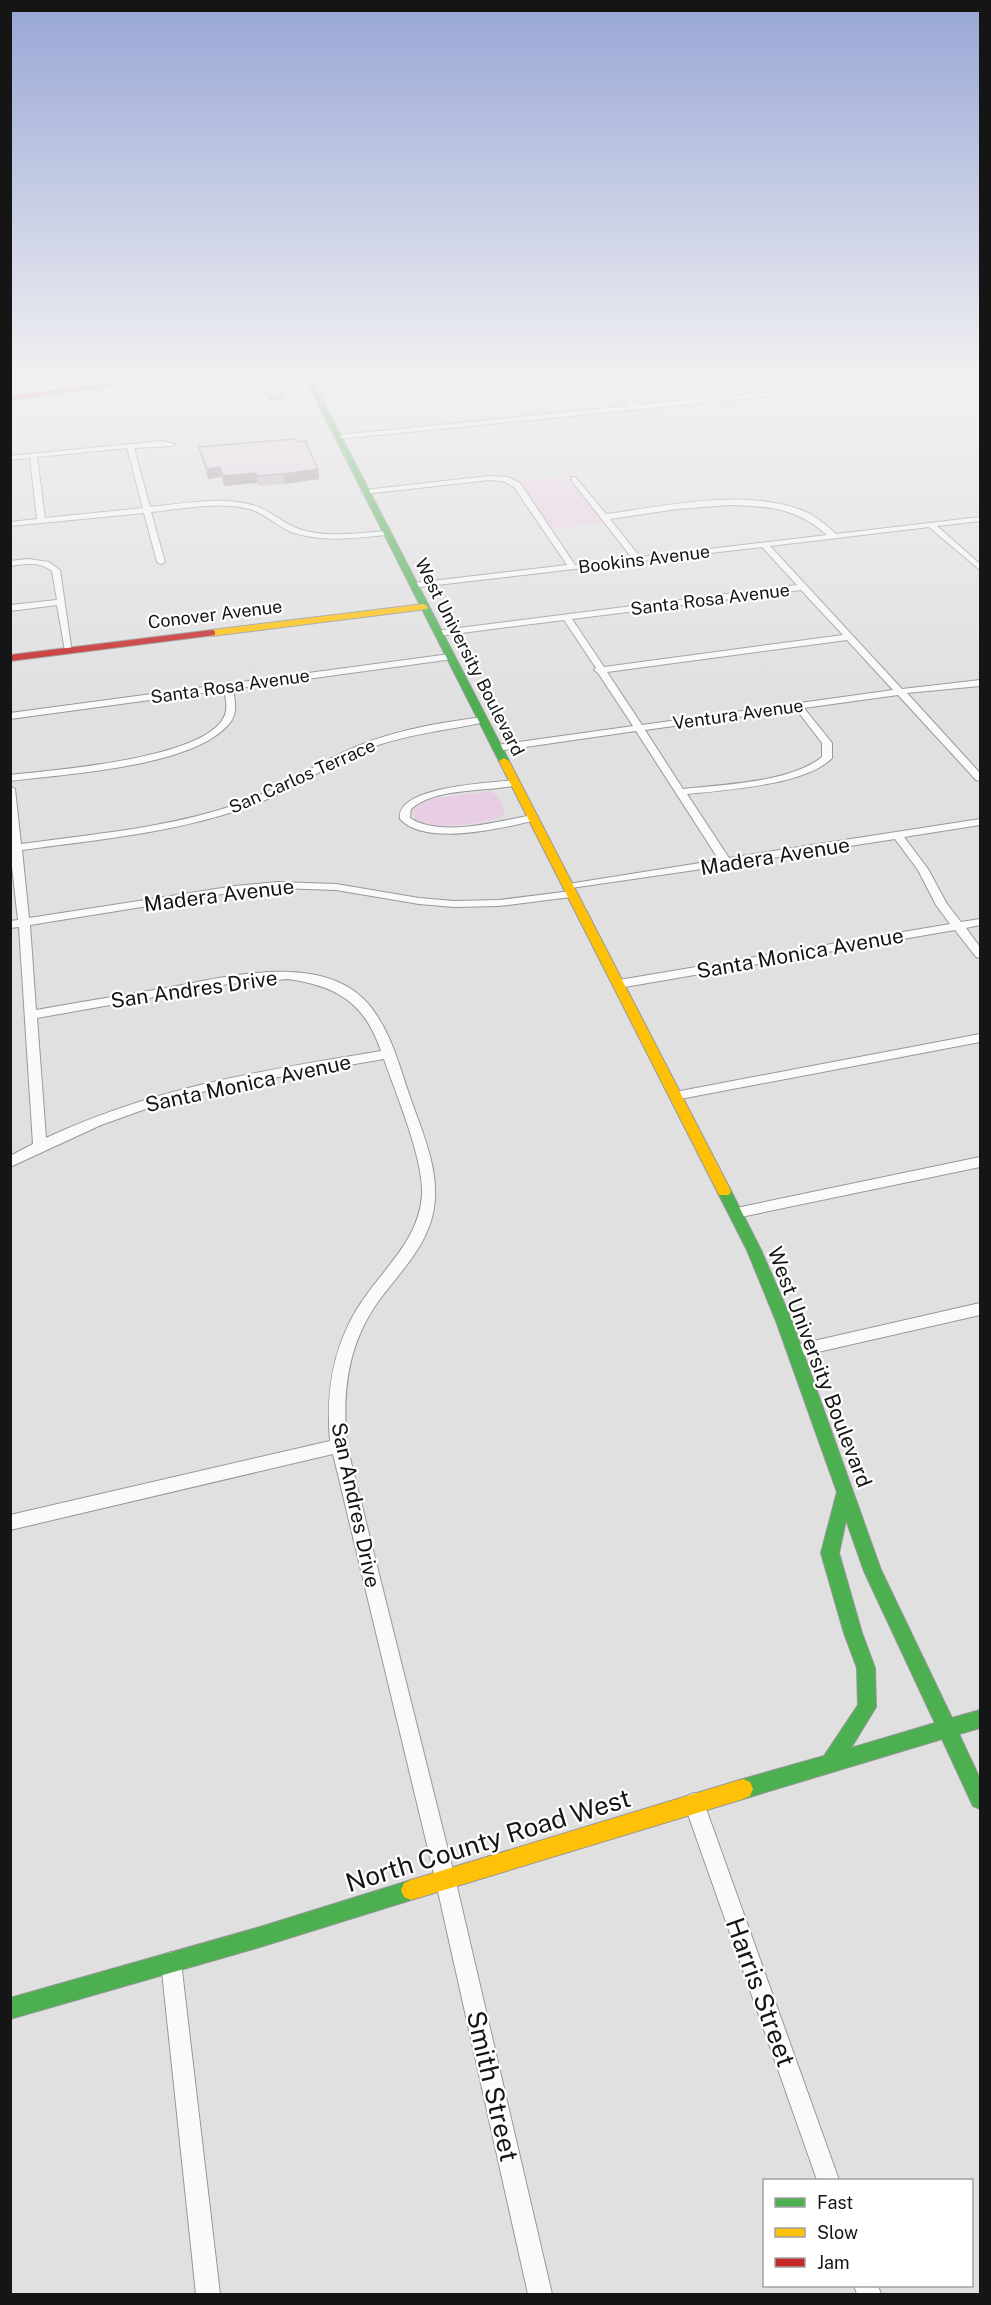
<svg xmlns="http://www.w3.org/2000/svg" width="991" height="2305" font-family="'Public Sans',sans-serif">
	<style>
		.green { fill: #e8cee5 }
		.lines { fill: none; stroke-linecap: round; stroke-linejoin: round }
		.street-casing { stroke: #999899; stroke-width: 2 }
		.fast-casing { stroke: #999899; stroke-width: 2 }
		.slow-casing { stroke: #999899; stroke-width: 2 }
		.jam-casing { stroke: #999899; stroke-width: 2 }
		.street { fill: #fafafa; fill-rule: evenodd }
		.fast { fill: #4caf50; fill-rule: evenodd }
		.slow { fill: #ffc107; fill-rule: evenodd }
		.jam { fill: #c62828; fill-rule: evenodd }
		.wall { fill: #c1b5c0 }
		.shaded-wall { fill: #9d939c }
		.building { fill: #e0d2df; stroke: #9d939c; stroke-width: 1.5 }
		.labels { text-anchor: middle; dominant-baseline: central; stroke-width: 4.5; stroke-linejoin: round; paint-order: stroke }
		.far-street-label { font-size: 18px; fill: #161516; stroke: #fff }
		.street-label { font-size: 21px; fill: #161516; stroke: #fff }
		.near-street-label { font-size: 26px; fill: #161516; stroke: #fff }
	</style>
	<rect width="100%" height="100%" fill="#e1e0e1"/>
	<path class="green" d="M565,473H571L608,522L547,529L513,482L567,476Z
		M490,791L497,795L505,812L502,817C482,823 430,833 414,818V809L425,801L436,798Z"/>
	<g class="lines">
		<g class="street-casing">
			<path id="street" d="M469,378H493L316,396L313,394Z
				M605,378H612L636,405L831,386L836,384L832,378H838L843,385L832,390L338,439L334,437L338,435L630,406Z
				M161,441L175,444L171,446L134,448L150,507C183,504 219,496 252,505C267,508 280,521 294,527C322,539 357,533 386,531L390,533L386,535C355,538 320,543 289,531C276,525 263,512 249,509C217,501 183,509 151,512L165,562L161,564L157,562L144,513L10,526V522L37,519L30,458L10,460V456ZM127,448L143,508L45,518L37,457Z
				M489,476L508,477L520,483L575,565L632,558L572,481V477H575L606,514C668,506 747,487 806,512C817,517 827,526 836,534L980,517V521L937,526L980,564V570L929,527L770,546L902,689L980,680V686L907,693L980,773V781L976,780L898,695L804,708L832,743V758C807,785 724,790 687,794L729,858L980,819V825L904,837L928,869L947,904L961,922L980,919V925L966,928L980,947V958L976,957L955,930L619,988L615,987L613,984L615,981L619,980L950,924L936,905L918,870L895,839L732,864L727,867L723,866L564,889V885L568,884L719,860L636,731L497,751L492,748L497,745L633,726L598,673L594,670L596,668L564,620L438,636L434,633L435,631L797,585L762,547L411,588V584L414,583L567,565L514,487L503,481L489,480L365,494L361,492L365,490ZM730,505C769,506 797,508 827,535L640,557L610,519L677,509ZM801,590L843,635L604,667L572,619ZM847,640L893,690L642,725L607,672ZM796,709L822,743V757C789,783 724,784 683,789L645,730Z
				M28,559L49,562L60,570L72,653L65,651L57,605L10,611V605L57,600L52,571C39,561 25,564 10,566V561Z
				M450,654L455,657L453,659L233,689C235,701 238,714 229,724C193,767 65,774 10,781V775C54,770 204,759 224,717C228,709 226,699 224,690L10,719V713Z
				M482,717L487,720L485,722C445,731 404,734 365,750C323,767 285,795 242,809C171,833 95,840 22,850L29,918L235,886L278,882L336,884L419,898L454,901L499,900L571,891L577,894L571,897L499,906L454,907L419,904L336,890L278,888L235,892L30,925L36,1010C80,1002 123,995 166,988C226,977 325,950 370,1006C391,1032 399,1065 410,1097C424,1137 445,1181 430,1224C420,1253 398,1275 380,1299C347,1344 342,1392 347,1446L455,1878L552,2294H528L435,1878L333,1454L10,1530V1515L330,1441C326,1394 332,1350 357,1309C380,1271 419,1242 422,1195C424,1160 396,1094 384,1059L238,1084L179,1097L101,1125L10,1167V1156L33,1144L19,927L10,928V921L18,920L10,849V786L15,789L21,844C93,834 167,828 235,805C279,790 316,763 358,746C398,729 440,723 482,717ZM288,979C337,986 365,1003 381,1051C261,1071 158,1086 46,1138L37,1018L228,984Z
				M514,780L519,783L518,785C486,792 436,787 411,809L410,818C441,838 498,821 533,815L538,818L537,820C503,828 426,847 400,819C395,786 491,783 514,780Z
				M980,1034V1042L675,1100L669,1096L675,1092Z
				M980,1157V1167L736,1218L731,1217L729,1213L731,1209L736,1208Z
				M980,1303V1315L796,1357L791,1355L788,1351L791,1347L796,1345Z
				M694,1793L701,1796L704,1803L839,2180H817L684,1803L687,1796Z
				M171,1952L178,1955L181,1962L220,2294H196L161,1962L164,1955Z
				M854,2286H878L881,2294H857Z"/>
		</g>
		<g class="fast-casing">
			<path id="fast" d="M28,378L27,379L10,383V379Z
				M305,378H311L509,761L508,763H500L499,761Z
				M724,1186L729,1187L761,1250L792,1321L881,1570L952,1718L980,1710V1728L959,1734L980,1779V1809L973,1806L942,1739L743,1799L736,1796L733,1789L736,1782L743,1779L824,1756L858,1705L857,1668L844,1633L821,1553L837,1492L776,1321L747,1250L717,1191L719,1187ZM846,1520L864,1571L935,1723L851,1748L876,1707L875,1668L862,1633L839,1553Z
				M411,1880L418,1883L421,1890L418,1897L411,1900L260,1947L10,2019V1998L260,1927Z"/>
		</g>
		<g class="slow-casing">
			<path id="slow" d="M424,604L428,607L427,609L212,636L208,633L212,630Z
				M504,758L509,761L731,1191L729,1195H719L717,1191L499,761Z
				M743,1779L750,1782L753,1789L750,1796L743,1799L411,1900L404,1897L401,1890L404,1883L411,1880Z"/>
		</g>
		<g class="jam-casing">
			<path id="jam" d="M154,378H173L10,400V396Z
				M212,630L215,631V635L10,661V655Z"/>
		</g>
		<use href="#street" class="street"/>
		<use href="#fast" class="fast"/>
		<use href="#slow" class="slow"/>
		<use href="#jam" class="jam"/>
	</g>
	<path class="wall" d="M258,378H274L283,395V399L269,400Z
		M199,447L318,469L319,479L284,484L259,486L257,483L224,486L221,477L208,479L201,457Z"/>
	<path class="shaded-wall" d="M283,395V399L269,400L268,396Z
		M220,467L221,477L208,479L207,469Z
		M318,469L319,479L284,484L283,474Z
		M256,473L257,483L224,486L223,476Z"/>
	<path class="building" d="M259,378H274L283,395L268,396Z
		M294,439L299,442L305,441L318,469L283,474L258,476L256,473L223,476L220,467L207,469L199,447Z"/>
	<linearGradient id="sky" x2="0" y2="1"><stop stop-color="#97a6d5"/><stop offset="0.54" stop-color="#f2f1f2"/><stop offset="1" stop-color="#f2f1f2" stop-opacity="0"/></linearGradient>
	<rect width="991" height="701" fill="url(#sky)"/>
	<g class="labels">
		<g class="far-street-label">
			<text transform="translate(644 559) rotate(-7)">Bookins Avenue</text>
			<text transform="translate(710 599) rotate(-7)">Santa Rosa Avenue</text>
			<text transform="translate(215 614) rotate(-7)">Conover Avenue</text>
			<text transform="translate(470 657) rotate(63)">West University Boulevard</text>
			<text transform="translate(230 686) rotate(-8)">Santa Rosa Avenue</text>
			<text transform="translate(738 714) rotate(-8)">Ventura Avenue</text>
			<text transform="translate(302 776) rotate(-24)">San Carlos Terrace</text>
		</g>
		<g class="street-label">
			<text transform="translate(775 856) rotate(-9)">Madera Avenue</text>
			<text transform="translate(219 895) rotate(-7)">Madera Avenue</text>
			<text transform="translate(800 953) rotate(-10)">Santa Monica Avenue</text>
			<text transform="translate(194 989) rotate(-8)">San Andres Drive</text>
			<text transform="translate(248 1083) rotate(-12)">Santa Monica Avenue</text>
			<text transform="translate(820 1367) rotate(69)">West University Boulevard</text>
			<text transform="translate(356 1505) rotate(78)">San Andres Drive</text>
		</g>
		<g class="near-street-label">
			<text transform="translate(488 1840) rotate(-17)">North County Road West</text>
			<text transform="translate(761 1992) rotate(70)">Harris Street</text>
			<text transform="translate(493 2086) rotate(77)">Smith Street</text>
		</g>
	</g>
	<rect width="991" height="2305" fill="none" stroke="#161516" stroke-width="24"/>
	<rect x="763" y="2179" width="210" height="108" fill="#ffffff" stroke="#a2a1a2" stroke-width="1.5"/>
	<rect x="775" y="2198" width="30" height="9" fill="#4caf50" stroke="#a2a1a2" stroke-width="1.5"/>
	<text x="817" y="2209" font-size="18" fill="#161516">Fast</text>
	<rect x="775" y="2228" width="30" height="9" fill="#ffc107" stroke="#a2a1a2" stroke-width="1.5"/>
	<text x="817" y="2239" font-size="18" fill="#161516">Slow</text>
	<rect x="775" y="2258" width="30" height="9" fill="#c62828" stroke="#a2a1a2" stroke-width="1.5"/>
	<text x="817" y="2269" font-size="18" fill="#161516">Jam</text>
</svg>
